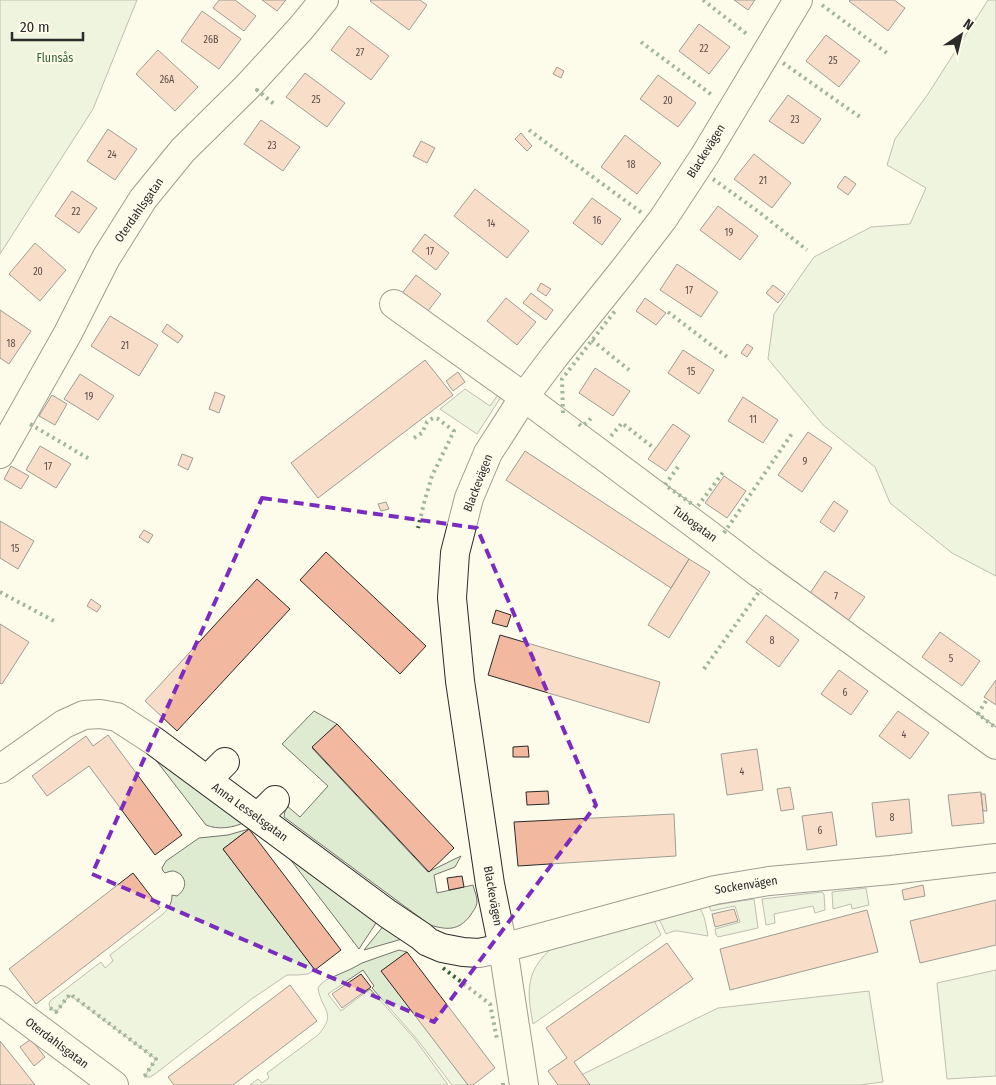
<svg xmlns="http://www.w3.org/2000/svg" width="996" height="1085" font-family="'Fira Sans Condensed',sans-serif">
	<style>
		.green { fill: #deebd1; stroke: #74746e }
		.building { fill: #f2b8a0; stroke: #2b2b2b }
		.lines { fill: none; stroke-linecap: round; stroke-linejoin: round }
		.minor-casing { stroke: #2b2b2b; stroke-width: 30 }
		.minor { stroke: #fdfbea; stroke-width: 28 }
		.hedge { stroke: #34623c; stroke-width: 4; stroke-dasharray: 2.5 4; stroke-linecap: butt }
		.marked { fill: none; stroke: #7b2cbf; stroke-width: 4; stroke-dasharray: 10 6; stroke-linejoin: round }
		.labels { text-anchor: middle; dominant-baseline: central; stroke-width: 4; stroke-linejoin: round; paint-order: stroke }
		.number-label { font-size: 10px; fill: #5d4e48 }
		.park-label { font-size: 12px; fill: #34623c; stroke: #fdfbea }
		.street-label { font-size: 12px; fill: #2b2b2b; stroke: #fdfbea }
	</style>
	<rect width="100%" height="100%" fill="#fdfbea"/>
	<path class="green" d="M0,0H137L93,109L0,254Z
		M988,0H996V576L952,553L890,503L875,467L823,425L768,359L774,314L814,257L871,227L910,224L926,188L887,165L895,139L928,94Z
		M465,389L490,406L500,392L503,394L477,434L440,409Z
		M314,711L337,724L312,748L428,872L461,856L455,867L434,875L437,893L473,885C474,890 477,896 477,901C477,907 473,911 470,916C458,931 447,930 430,925L284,817L286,805L300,817L328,786L282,744Z
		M152,755L245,822C234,828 217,830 206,825Z
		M249,829L223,849L315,970L308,974L298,975H287L253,998L155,1074L150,1077H144L156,1059L70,995L56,1012L50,1008L49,1004L50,1001L101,962L105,968L113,961L110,955L163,914C169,908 172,903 172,895L177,896C184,891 188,883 181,875C179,873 175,871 173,871C170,871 168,872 165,873L163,871L162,868L166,861L199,838L228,835Z
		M288,855L378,920L359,949L290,859Z
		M866,888L869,905L852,909L851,904L833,909L832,892Z
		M822,892L824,894L825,910L815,913L813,906L774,914L775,923L766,925L762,899Z
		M754,899L758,928L718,937L716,935L715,929L740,922L735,906L711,911L709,906Z
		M698,906C705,914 706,926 708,936L678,931H674L666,934L661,923L656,917Z
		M654,920L661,935L533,1024C529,1002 525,981 539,962C542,958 546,953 550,950C555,948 560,946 565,944Z
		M385,924L402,939L364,950Z
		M399,950L407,952L382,971L468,1085H452L416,1038L372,988L374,986L363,970L328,994L341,1011L370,989L414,1038L448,1085H250L258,1079L262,1083L269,1078L267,1073L318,1035C338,1013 321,1010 318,988L321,984L326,980L351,969L362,963Z
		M996,970V1076L947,1079L937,983Z
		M869,991L883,1082L860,1085H577L581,1075L718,1008Z"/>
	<path class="building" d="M219,0H235L256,16L244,31L213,8Z
		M262,0H286L277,11Z
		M371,0H420L427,5L409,30L370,1Z
		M734,0H755L748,10Z
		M850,0H894L905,8L888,31L849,1Z
		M202,11L241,39L219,69L181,41Z
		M699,24L730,47L709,74L679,51Z
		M349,26L389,56L371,80L331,50Z
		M826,35L860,61L839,87L806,61Z
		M158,50L198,87L175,111L136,74Z
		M557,67L564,71L561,78L553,74Z
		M305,73L345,103L327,127L286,97Z
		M658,75L696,103L678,127L640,99Z
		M788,95L821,119L803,144L769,121Z
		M261,120L300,147L283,171L244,144Z
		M108,129L137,149L115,180L87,161Z
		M521,133L532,146L527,151L515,139Z
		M625,135L661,163L637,194L601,167Z
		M421,141L435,148L427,163L413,156Z
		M754,154L791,183L772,208L734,179Z
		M845,176L856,184L848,195L837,187Z
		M475,189L529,231L507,258L454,216Z
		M72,191L97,208L79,233L55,216Z
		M592,198L621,219L602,245L573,223Z
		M718,206L758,236L740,260L700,230Z
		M425,234L449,253L436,270L412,251Z
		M35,243L66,270L40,301L9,274Z
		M677,264L718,292L701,317L660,290Z
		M416,275L441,294L425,315L400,296Z
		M541,283L551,289L546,296L537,290Z
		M773,285L785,294L778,303L766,293Z
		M531,293L553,310L546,320L523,303Z
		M506,298L536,322L517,345L487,321Z
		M645,298L666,313L656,325L636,311Z
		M0,310L31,331L9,364L0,358Z
		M110,316L158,345L139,376L91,346Z
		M167,324L183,336L178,343L162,332Z
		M747,344L753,348L747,357L741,353Z
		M683,350L714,370L699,394L668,373Z
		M425,360L453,395L318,498L291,463Z
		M595,368L630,391L613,416L579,393Z
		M458,372L465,382L453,391L446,381Z
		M80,374L114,396L98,420L64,399Z
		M215,392L225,396L219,413L209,409Z
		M52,395L67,404L55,425L39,416Z
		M743,397L778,420L763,443L728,421Z
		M673,424L690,436L666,471L648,459Z
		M808,432L832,448L802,492L778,475Z
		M40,446L71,464L56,488L26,470Z
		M525,451L689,559L671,588L506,480Z
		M182,454L193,458L188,470L178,465Z
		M11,466L29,476L21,489L4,479Z
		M724,476L746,491L727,518L705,503Z
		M834,501L848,511L834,532L820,522Z
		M386,502L389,509L381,511L378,504Z
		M0,521L34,541L18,569L0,558Z
		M144,530L153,535L148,543L139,537Z
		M326,552L426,646L400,674L300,580Z
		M689,559L710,572L669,638L648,625Z
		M825,571L865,597L847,622L808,596Z
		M257,579L290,609L177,731L145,701Z
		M91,599L101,606L97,612L87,606Z
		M496,610L511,615L507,627L492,623Z
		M766,615L799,640L779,667L746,642Z
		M0,624L29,642L2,684L0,683Z
		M940,632L980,661L962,686L922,657Z
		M500,635L660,682L649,723L488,675Z
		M839,670L868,691L851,715L821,694Z
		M996,680V705L984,697Z
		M898,711L929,733L910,759L879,736Z
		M337,724L454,848L429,872L312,747Z
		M108,735L182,835L155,855L89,766L47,796L32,776L86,736L93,746Z
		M528,746L529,757H513V747Z
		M757,749L763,790L727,795L721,754Z
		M790,787L794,809L781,811L777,789Z
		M548,791L549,804L527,805L526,792Z
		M981,792L984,823L952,826L948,795Z
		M981,794H985L987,811H983Z
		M909,799L912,833L876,837L872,803Z
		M832,812L837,845L807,850L802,816Z
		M674,814L676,856L518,866L514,822Z
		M249,829L341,950L315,970L223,849Z
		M133,873L160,908L36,1004L9,969Z
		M462,876L464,887L449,890L447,878Z
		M923,885L925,896L904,900L902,890Z
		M996,900V945L920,963L910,921Z
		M734,909L738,921L715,927L712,914Z
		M867,910L878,952L730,990L720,949Z
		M667,943L693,979L574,1062L590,1085H558L548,1071L567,1058L546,1028Z
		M407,952L495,1068L473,1085H468L381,971Z
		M361,974L371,987L342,1008L332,994Z
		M290,985L317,1021L233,1085H174L168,1077Z
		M31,1039L45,1057L34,1066L20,1047Z
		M0,1041L21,1067L35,1085H0Z"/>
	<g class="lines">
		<g class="minor-casing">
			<path id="minor" d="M394,304L524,397L704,531L759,573L996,745
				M0,454L68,333L106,258L143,199L183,150L247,87L302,27L324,0
				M0,769L64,724L84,715L100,714L117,717L154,741L388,914L421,936L428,942L442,948L463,952L479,953L503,948L715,890L769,881L891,870L996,858
				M207,780L225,762
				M258,817L275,800
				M0,1000L114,1085
				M524,1085L503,948L490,884L460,681L452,598L455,553L469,498L488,453L524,397L554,357L623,271L663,219L705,155L798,0"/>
		</g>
		<use href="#minor" class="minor"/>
		<path class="hedge" d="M703,0L748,35
			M822,5L888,54
			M641,42L712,95
			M783,63L860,117
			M257,91V90L274,104
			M529,130L642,213
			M713,179L759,212L807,250
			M668,312L727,357
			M592,340L629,370
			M563,413L562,379L615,311
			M30,424L91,460
			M579,424L581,426L587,423L592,417
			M611,436L622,423L655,449
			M414,438L422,433L427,422L433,418L438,419L454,431L432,476L424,503L418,528
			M678,467L665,485L692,504
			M698,506L724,471
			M724,533L793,432
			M0,592L54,621
			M704,669L761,589
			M986,701L978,714L996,728
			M443,968L490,1004L497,1039
			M50,1008L56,1012L70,994L156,1059L144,1077
			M503,1083V1085"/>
	</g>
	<path d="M0 0H996V1085H0ZM262,498L477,528L596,805L434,1022L92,874Z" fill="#fdfbea" fill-opacity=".55" fill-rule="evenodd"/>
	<path class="marked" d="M262,498L477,528L596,805L434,1022L92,874Z"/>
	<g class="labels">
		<g class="number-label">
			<text x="211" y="40">26B</text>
			<text x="704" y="49">22</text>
			<text x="360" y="53">27</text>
			<text x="833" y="61">25</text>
			<text x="167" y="80">26A</text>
			<text x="316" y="100">25</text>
			<text x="668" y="101">20</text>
			<text x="795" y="120">23</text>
			<text x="272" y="146">23</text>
			<text x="112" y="155">24</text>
			<text x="631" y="165">18</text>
			<text x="763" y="181">21</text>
			<text x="76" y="212">22</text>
			<text x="597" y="221">16</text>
			<text x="491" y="224">14</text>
			<text x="729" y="233">19</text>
			<text x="430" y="252">17</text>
			<text x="38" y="272">20</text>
			<text x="689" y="291">17</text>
			<text x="11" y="344">18</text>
			<text x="125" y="346">21</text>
			<text x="691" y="372">15</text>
			<text x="89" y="397">19</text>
			<text x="753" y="420">11</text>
			<text x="805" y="462">9</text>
			<text x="48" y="467">17</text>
			<text x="15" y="549">15</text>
			<text x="836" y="597">7</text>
			<text x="772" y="641">8</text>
			<text x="951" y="659">5</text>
			<text x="845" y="693">6</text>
			<text x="904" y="735">4</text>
			<text x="742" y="772">4</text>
			<text x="892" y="818">8</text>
			<text x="820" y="831">6</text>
		</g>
		<g class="park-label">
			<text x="55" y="58">Flunsås</text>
		</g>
		<g class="street-label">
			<text transform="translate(706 151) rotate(-58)">Blackevägen</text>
			<text transform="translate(139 210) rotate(-55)">Oterdahlsgatan</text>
			<text transform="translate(478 483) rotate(-69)">Blackevägen</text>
			<text transform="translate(695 524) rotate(36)">Tubogatan</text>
			<text transform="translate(250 812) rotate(36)">Anna Lesselsgatan</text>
			<text transform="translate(746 885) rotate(-9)">Sockenvägen</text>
			<text transform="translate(493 896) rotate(80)">Blackevägen</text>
			<text transform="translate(57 1043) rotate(37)">Oterdahlsgatan</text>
		</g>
	</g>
	<g transform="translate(961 35) rotate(35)" stroke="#fdfbea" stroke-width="4" paint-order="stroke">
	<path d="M0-4L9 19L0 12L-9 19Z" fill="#2b2b2b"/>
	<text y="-8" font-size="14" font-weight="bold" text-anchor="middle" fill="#2b2b2b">N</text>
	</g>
	<path d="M12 32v8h71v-8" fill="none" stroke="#2b2b2b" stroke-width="2.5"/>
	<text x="20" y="32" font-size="15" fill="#2b2b2b" stroke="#fdfbea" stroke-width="4" paint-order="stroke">20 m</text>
</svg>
